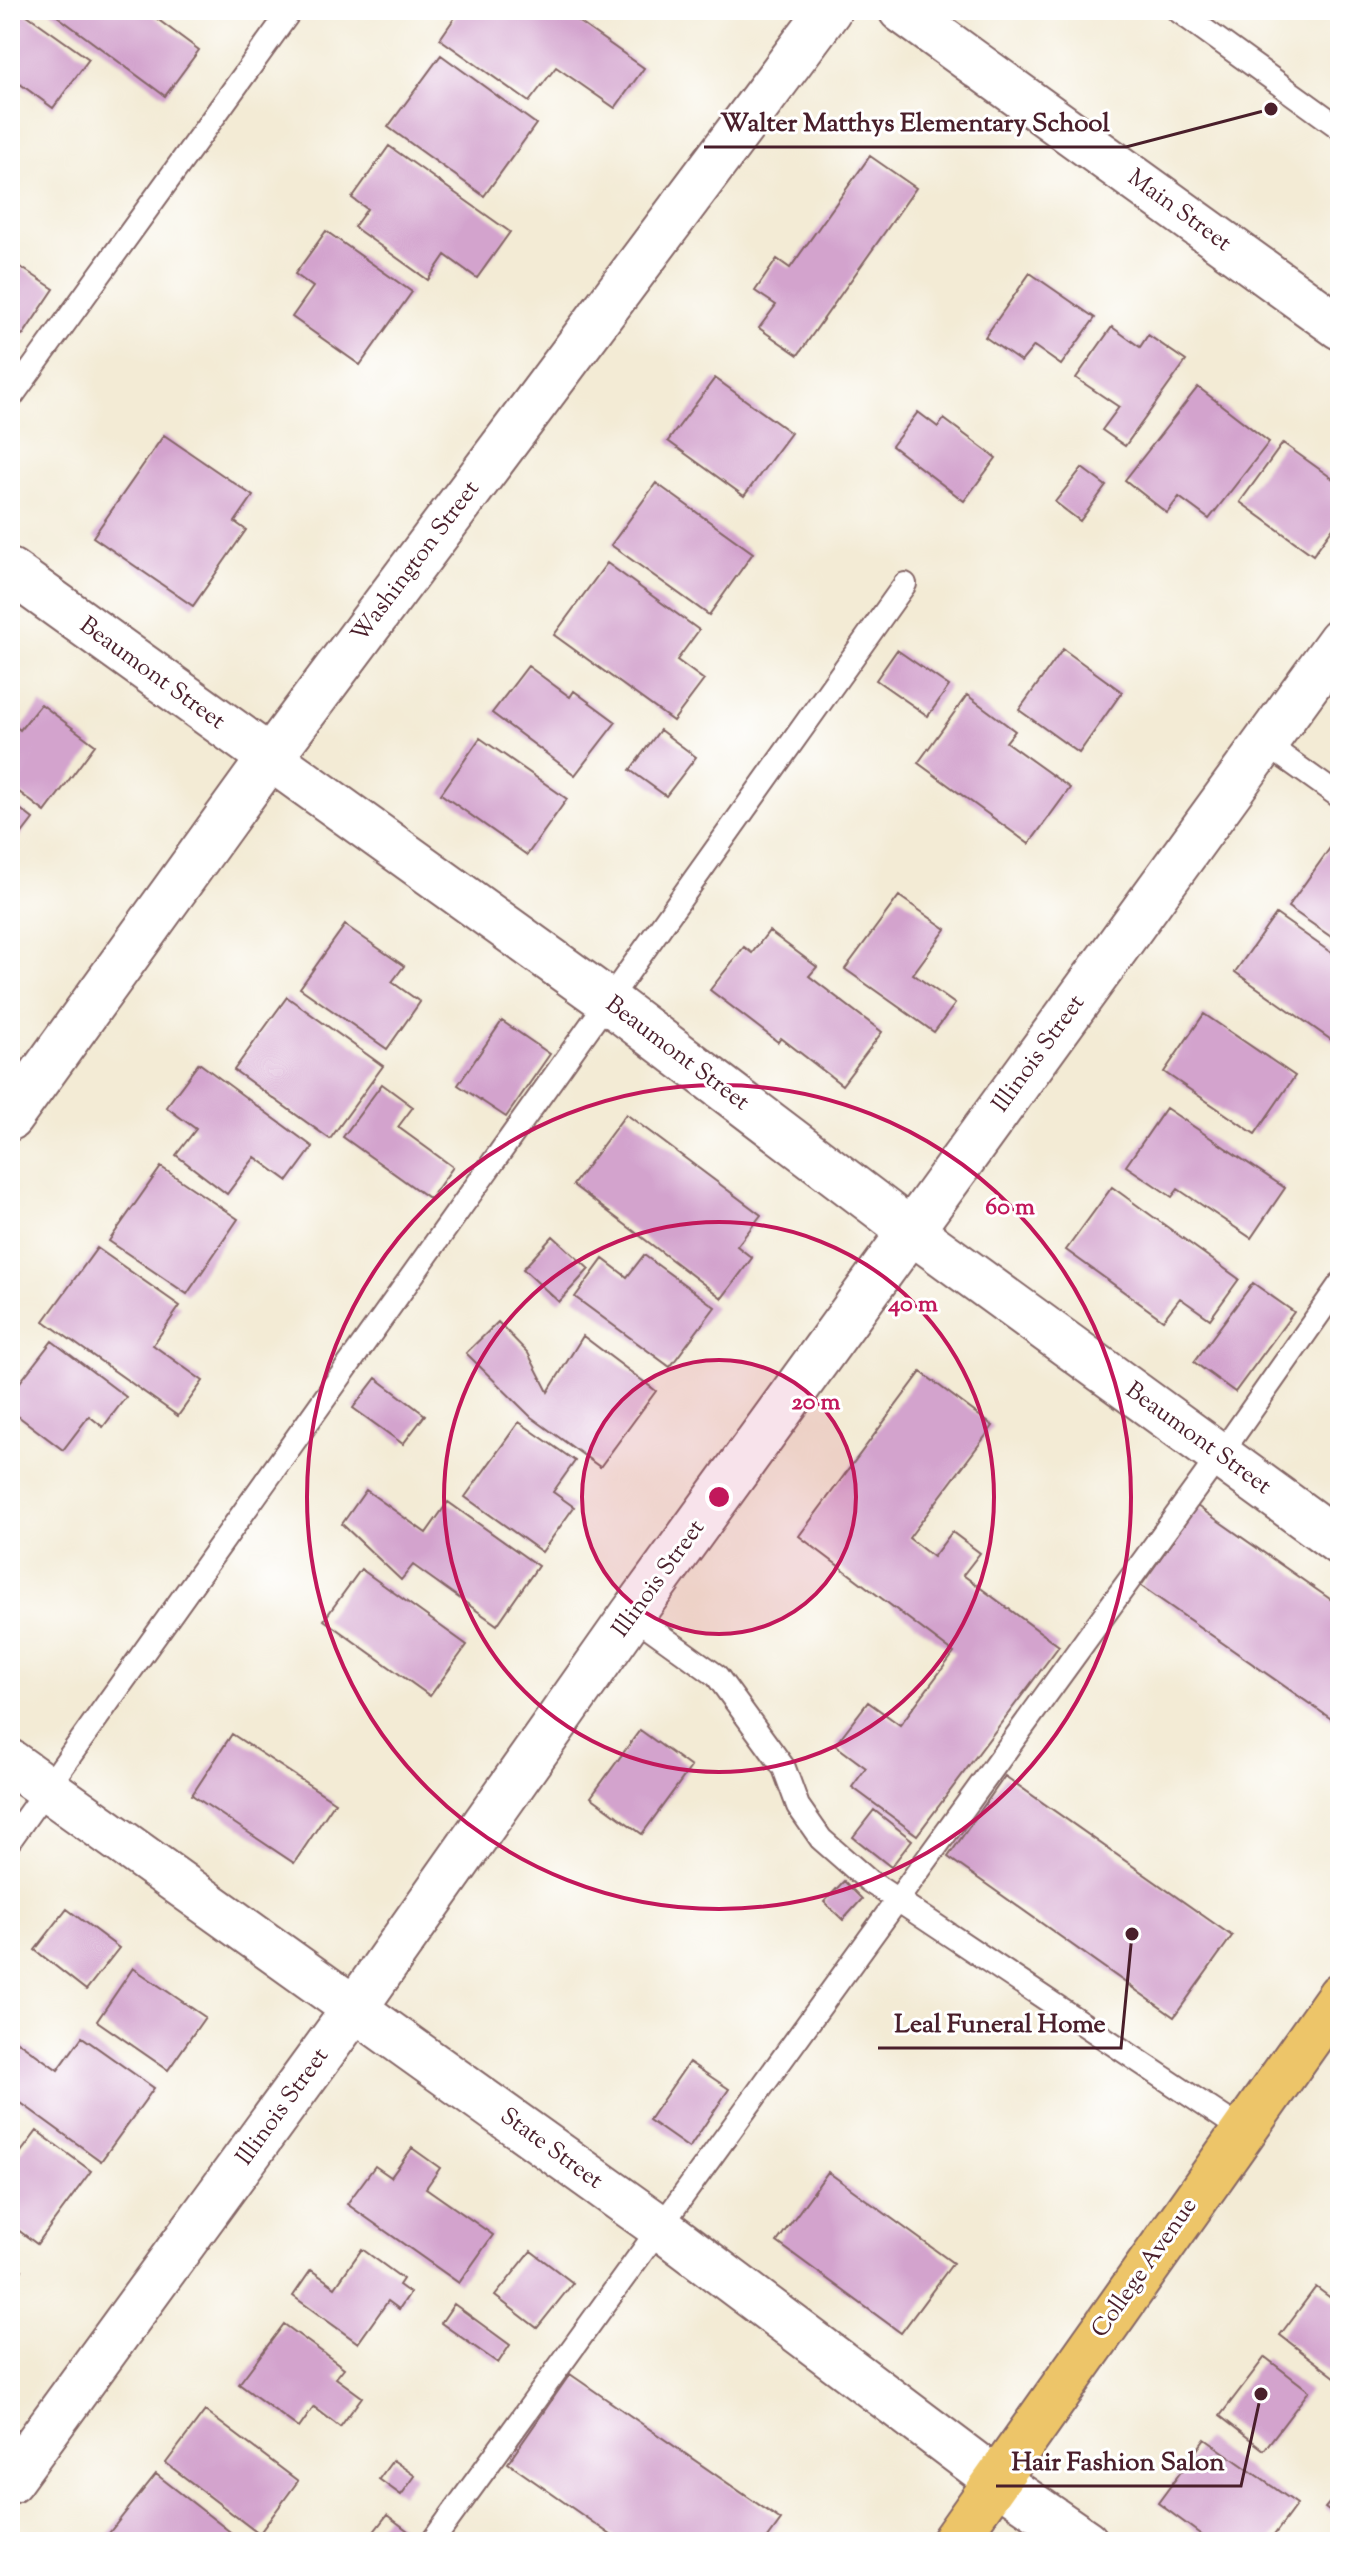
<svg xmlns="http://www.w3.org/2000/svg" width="1350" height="2552" font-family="'Sorts Mill Goudy',serif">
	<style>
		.building { fill: #d3a3cd }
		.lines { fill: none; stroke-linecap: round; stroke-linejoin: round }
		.service-casing { stroke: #856666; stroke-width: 26 }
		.minor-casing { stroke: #856666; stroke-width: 48 }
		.tertiary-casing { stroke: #856666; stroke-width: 48 }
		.primary-casing { stroke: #856666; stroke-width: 48 }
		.service { stroke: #fff; stroke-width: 22 }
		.minor { stroke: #fff; stroke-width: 44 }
		.tertiary { stroke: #fff; stroke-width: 44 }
		.primary { stroke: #edc569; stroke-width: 44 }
		.ring { fill: none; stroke: #c2185b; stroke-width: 4 }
		.labels { text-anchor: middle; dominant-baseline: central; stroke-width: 6; stroke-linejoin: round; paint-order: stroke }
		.street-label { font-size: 24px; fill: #4a1f2b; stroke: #fff }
		.centre { fill: #c2185b; stroke: #fff; stroke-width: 4 }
		.ring-label { font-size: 24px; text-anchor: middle; font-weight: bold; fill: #c2185b; stroke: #fff; stroke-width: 6; stroke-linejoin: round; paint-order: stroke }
		.leader { fill: none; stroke: #4a1f2b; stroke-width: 3 }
		.callout-dot { fill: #4a1f2b; stroke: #fff; stroke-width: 3 }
		.callout-label { font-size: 26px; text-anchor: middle; font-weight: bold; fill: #4a1f2b; stroke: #fff; stroke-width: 6; stroke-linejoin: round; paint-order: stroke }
	</style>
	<rect width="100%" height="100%" fill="#fff"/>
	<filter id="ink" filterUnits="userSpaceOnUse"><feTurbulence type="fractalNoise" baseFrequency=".0125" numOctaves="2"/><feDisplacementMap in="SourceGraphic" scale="16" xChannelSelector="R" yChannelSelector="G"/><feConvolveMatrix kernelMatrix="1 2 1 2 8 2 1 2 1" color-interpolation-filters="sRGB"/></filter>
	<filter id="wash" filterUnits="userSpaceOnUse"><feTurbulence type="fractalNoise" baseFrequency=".006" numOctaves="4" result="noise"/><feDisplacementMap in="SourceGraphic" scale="32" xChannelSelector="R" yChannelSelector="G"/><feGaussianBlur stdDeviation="1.8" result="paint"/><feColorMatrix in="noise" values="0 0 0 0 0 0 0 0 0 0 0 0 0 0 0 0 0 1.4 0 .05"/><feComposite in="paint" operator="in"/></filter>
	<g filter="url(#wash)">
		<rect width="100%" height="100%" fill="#f3ebd5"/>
		<g id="blocks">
			<path class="building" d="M10,10H20L89,59L53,108L12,78L10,82Z
				M49,10H145L199,50L165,96Z
				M460,10H562L644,68L615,108L556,67L529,102L440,39Z
				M441,55L536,124L484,196L388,127Z
				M389,146L510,232L477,278L445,255L428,280L354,227L367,209L352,198Z
				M870,156L916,188L798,355L759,328L776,305L755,291L777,259L790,268Z
				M326,231L412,292L360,365L292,317L313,287L295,274Z
				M10,260L54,289L23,335L10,326Z
				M1030,273L1095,318L1061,365L1034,346L1021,362L985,337Z
				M1112,327L1140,347L1148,335L1186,361L1125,446L1102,430L1119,407L1076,378Z
				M715,378L791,433L744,496L668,441Z
				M1198,387L1269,442L1209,519L1179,497L1167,513L1125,480Z
				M918,412L938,427L944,419L996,458L964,501L892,446Z
				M164,435L253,496L235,522L246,530L193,606L93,537Z
				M1283,443L1340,484V518L1313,555L1240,502Z
				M1082,468L1106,486L1080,521L1055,502Z
				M656,483L753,553L709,615L611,545Z
				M607,563L699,630L677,660L704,680L673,721L554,635Z
				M1063,649L1122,692L1079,753L1019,710Z
				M897,650L949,686L928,716L876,680Z
				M528,666L570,697L574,691L616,722L575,775L492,713Z
				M967,695L1015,731L1006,742L1070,788L1029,844L918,763Z
				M41,704L95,745L45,812L10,785V722L20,730Z
				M660,730L696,757L666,796L630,770Z
				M480,738L567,799L527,855L441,794Z
				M10,801L33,819L10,849Z
				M1340,834V943L1288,907Z
				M899,896L946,929L913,974L955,1004L934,1032L845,969Z
				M1276,914L1340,959V1039L1337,1044L1235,972Z
				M345,925L404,966L392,982L420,1002L387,1049L300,988Z
				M769,931L817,967L809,976L882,1032L842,1085L781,1038L778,1042L710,990L744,947L752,953Z
				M287,997L383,1066L330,1139L234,1070Z
				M1204,1014L1295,1076L1255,1134L1164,1072Z
				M502,1021L550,1054L506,1117L458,1085Z
				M199,1063L313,1147L288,1181L255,1157L227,1194L176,1155L196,1129L166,1107Z
				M382,1084L413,1107L398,1127L453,1167L430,1199L343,1137Z
				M1166,1108L1285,1188L1251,1238L1178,1189L1172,1197L1126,1166Z
				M626,1114L761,1215L737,1246L752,1258L722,1298L573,1185Z
				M161,1167L238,1219L187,1294L109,1241Z
				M1112,1187L1239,1279L1210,1319L1180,1298L1163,1320L1066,1250Z
				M553,1236L589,1269L559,1302L523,1269Z
				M97,1248L180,1306L153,1345L203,1381L178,1416L44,1321Z
				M644,1255L715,1307L670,1367L575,1297L603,1259L627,1277Z
				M1253,1283L1294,1312L1235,1392L1194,1362Z
				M498,1322L528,1353L548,1392L583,1336L656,1391L600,1467L531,1417L466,1353Z
				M52,1341L126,1397L103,1427L89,1416L63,1450L10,1410V1395Z
				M921,1372L993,1426L909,1538L933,1557L952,1532L980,1553L963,1575L1059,1646L917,1835L852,1787L866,1768L835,1745L868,1702L900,1725L954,1653L799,1536Z
				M376,1378L425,1415L403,1444L353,1408Z
				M519,1422L575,1461L553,1492L574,1507L542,1552L465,1497Z
				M366,1490L426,1533L448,1502L538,1566L497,1625L413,1565L401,1580L342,1524Z
				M1197,1506L1340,1606V1725L1141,1586Z
				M361,1569L467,1645L430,1696L324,1620Z
				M640,1730L691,1767L642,1834L591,1797Z
				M232,1734L335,1802L294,1863L192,1795Z
				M1005,1776L1232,1936L1174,2017L948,1857Z
				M874,1810L912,1840L891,1867L853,1837Z
				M844,1881L862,1899L843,1920L824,1902Z
				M67,1909L119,1948L86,1990L35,1950Z
				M133,1968L205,2017L168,2070L97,2021Z
				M10,2036L58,2070L82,2037L154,2088L101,2161L10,2095Z
				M689,2062L729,2089L689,2148L649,2120Z
				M37,2131L91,2171L37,2244L10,2224V2151L18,2156Z
				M412,2148L440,2168L426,2188L493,2235L459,2283L347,2204L375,2166L391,2177Z
				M828,2172L953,2263L901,2333L777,2242Z
				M362,2249L403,2279L399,2285L410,2293L399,2309L388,2301L358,2343L293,2296L311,2270L335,2287Z
				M531,2251L573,2283L537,2328L495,2296Z
				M10,2261L22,2270L10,2287Z
				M1316,2287L1340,2305V2381L1280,2335Z
				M454,2304L510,2345L498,2363L441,2323Z
				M284,2324L344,2368L336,2378L362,2397L340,2427L314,2407L299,2428L239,2384Z
				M1265,2357L1309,2391L1264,2450L1220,2416Z
				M570,2374L781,2520L765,2542H621L508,2463Z
				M205,2411L298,2481L259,2534L166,2463Z
				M1205,2439L1297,2504L1269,2542H1211L1158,2503Z
				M393,2460L415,2476L401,2495L379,2479Z
				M156,2474L243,2542H102Z
				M1340,2490V2519L1325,2508Z
				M387,2515L408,2531L400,2542H374L369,2538Z"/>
		</g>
	</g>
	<g filter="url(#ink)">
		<use href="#blocks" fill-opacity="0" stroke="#856666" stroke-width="2"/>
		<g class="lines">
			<g class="service-casing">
				<path id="service" d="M1177,10L1340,128
					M10,399L291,10
					M1266,744L1340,797
					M632,1615L717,1676L784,1768L798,1806L821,1839L869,1881L1242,2130
					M10,1840L905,584
					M432,2542L1220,1455L1340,1284"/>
			</g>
			<g class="minor-casing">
				<path id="minor" d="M10,571L608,1001L911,1231L1340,1543
					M10,1118L269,759L829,10
					M10,1762L661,2228L996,2480L1086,2542
					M10,2481L355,2008L632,1615L1340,640"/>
			</g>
			<g class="tertiary-casing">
				<path id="tertiary" d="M901,10L1340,327"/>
			</g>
			<g class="primary-casing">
				<path id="primary" d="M953,2542L1340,1995"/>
			</g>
			<use href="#service" class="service"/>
			<use href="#minor" class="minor"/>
			<use href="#tertiary" class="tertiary"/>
			<use href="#primary" class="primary"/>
		</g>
	</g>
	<circle cx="719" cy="1497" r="137" fill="#c2185b" fill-opacity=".12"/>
	<g class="ring">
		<circle cx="719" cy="1497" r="137"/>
		<circle cx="719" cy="1497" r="275"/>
		<circle cx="719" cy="1497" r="412"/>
	</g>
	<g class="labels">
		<g class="street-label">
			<text transform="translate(1179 211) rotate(36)">Main Street</text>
			<text transform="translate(416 562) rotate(-53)">Washington Street</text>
			<text transform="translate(152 674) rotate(36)">Beaumont Street</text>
			<text transform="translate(677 1054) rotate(37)">Beaumont Street</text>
			<text transform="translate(1039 1054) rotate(-54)">Illinois Street</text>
			<text transform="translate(1198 1439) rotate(36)">Beaumont Street</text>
			<text transform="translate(659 1579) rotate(-54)">Illinois Street</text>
			<text transform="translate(283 2107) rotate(-54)">Illinois Street</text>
			<text transform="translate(551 2149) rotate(36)">State Street</text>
			<text transform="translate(1145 2268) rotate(-55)">College Avenue</text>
		</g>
	</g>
	<circle cx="719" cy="1497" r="12" class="centre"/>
	<g class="ring-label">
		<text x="1010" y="1214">60 m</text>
		<text x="913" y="1311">40 m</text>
		<text x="816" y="1409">20 m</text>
	</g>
	<path class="leader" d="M1271 109L1126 147H704M1132 1934L1121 2048H878M1261 2394L1241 2486H996"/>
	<g class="callout-dot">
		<circle cx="1271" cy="109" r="8"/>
		<circle cx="1132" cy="1934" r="8"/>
		<circle cx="1261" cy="2394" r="8"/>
	</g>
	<g class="callout-label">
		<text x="915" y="131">Walter Matthys Elementary School</text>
		<text x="1000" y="2032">Leal Funeral Home</text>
		<text x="1118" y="2470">Hair Fashion Salon</text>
	</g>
	<rect width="1350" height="2552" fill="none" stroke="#fff" stroke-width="40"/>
</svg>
